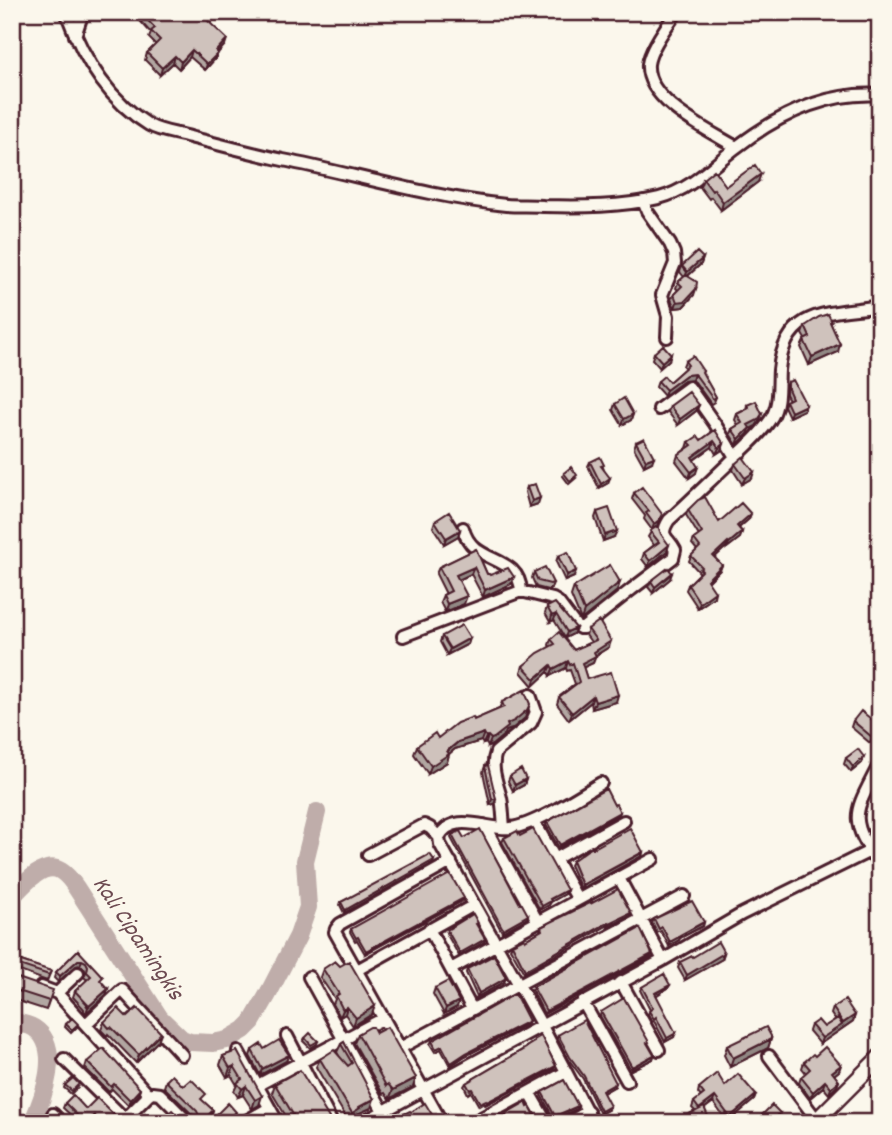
<svg xmlns="http://www.w3.org/2000/svg" width="892" height="1135" font-family="Dekko,sans-serif">
	<style>
		.lines { fill: none; stroke-linecap: round; stroke-linejoin: round }
		.river { stroke: #bfadaa; stroke-width: 18 }
		.street-casing { stroke: #4a1f2b; stroke-width: 16 }
		.secondary-casing { stroke: #4a1f2b; stroke-width: 19 }
		.street { stroke: #fbf7ec; stroke-width: 10 }
		.secondary { stroke: #fbf7ec; stroke-width: 14 }
		.wall { fill: #b2a7a2; stroke: #4a1f2b; stroke-width: 2 }
		.shaded-wall { fill: #918884; stroke: #4a1f2b; stroke-width: 2 }
		.building { fill: #cfc2bc; stroke: #4a1f2b; stroke-width: 2 }
		.labels { text-anchor: middle; dominant-baseline: central; stroke-width: 6; stroke-linejoin: round; paint-order: stroke }
		.water-label { font-size: 24px; font-style: italic; fill: #6d4a51; stroke: #fbf7ec }
	</style>
	<rect width="100%" height="100%" fill="#fbf7ec"/>
	<filter id="ink" filterUnits="userSpaceOnUse"><feTurbulence type="fractalNoise" baseFrequency=".0143" numOctaves="2"/><feDisplacementMap in="SourceGraphic" scale="14" xChannelSelector="R" yChannelSelector="G"/><feConvolveMatrix kernelMatrix="1 2 1 2 8 2 1 2 1" color-interpolation-filters="sRGB"/></filter>
	<g filter="url(#ink)">
		<g class="lines">
			<path class="river" d="M12,897C23,885 44,860 61,871C68,875 73,883 77,889L160,1018L182,1039L190,1042L213,1043L227,1040L244,1030L252,1022L267,996L298,936L308,907L305,861L317,812
				M12,1022C19,1023 28,1024 34,1028C63,1047 43,1099 32,1123"/>
			<g class="street-casing">
				<path id="street" d="M66,12C82,56 108,100 149,125C161,132 177,133 190,137C221,145 251,153 283,160C357,175 430,197 506,205C518,206 531,205 543,206C582,207 621,207 659,198C690,190 710,168 734,149C775,117 826,91 880,95
					M677,12C668,24 650,49 648,64C645,101 710,131 736,147
					M75,36L83,12
					M643,201L647,211L670,244L674,253L675,263L662,295L668,316L667,337
					M659,409L689,387L715,424L735,457
					M463,528C472,566 519,553 521,591
					M403,636L521,591L553,599L558,602L576,626L580,628H583L632,589L673,558L675,550C668,536 658,537 669,520C689,502 708,483 728,464C742,450 761,435 772,417C780,403 778,385 779,370C785,307 831,314 880,306
					M880,763C855,813 846,816 880,865
					M534,821L578,900
					M484,825L538,922
					M504,828C503,818 503,808 501,798C497,782 490,768 496,752L531,723L536,712L530,695
					M368,855L424,825L430,828L439,837
					M555,859L624,821
					M619,878L663,960
					M429,929L472,1009
					M451,969L653,859
					M357,970L474,905
					M309,977L383,1111
					M621,982L659,1050
					M41,987L57,993L149,1095
					M57,993L78,973
					M583,1002L627,1081
					M86,1024L122,990L182,1055
					M287,1036L332,1123
					M400,1048L684,896
					M238,1051L278,1123
					M769,1056L817,1120
					M64,1059L129,1123
					M256,1086L384,1018
					M529,1092L547,1123
					M53,1114L62,1123
					M121,1123L149,1095L152,1093L160,1094L189,1123
					M243,1123L269,1108
					M362,1123L663,960L742,914L870,851
					M442,1123L335,932L336,929L340,924L451,862
					M472,1123L566,1072
					M568,1123L588,1111
					M593,1123L542,1026L440,844L439,837C454,810 489,831 511,828C535,825 579,796 601,783"/>
			</g>
			<g class="secondary-casing">
				<path id="secondary" d="M814,1123L880,1057"/>
			</g>
			<use href="#street" class="street"/>
			<use href="#secondary" class="secondary"/>
		</g>
		<path class="wall" d="M132,12H174L176,14L177,12H220L210,23L225,45L218,53L215,59L205,70L190,57L179,69L173,63L160,75L145,60L147,53L156,45L149,38L151,33Z
			M703,179L726,186L758,182L721,210L711,197L709,199L700,187Z
			M703,258L701,264L688,276L694,295L683,307L675,308L671,299L674,294L678,290L676,288L678,282L684,277L680,272L682,266Z
			M831,324L838,352L809,365L801,347L805,339L802,334L805,326Z
			M654,353L669,360L660,368L652,359Z
			M685,361L703,371L702,373L716,397L714,402L711,404L695,382L692,380L684,381L664,396L656,387L658,381L669,382L685,368L683,366Z
			M788,382L804,410L789,417L784,406L786,401L789,400L786,394V387Z
			M615,404L633,414L631,420L622,425L613,410Z
			M699,405L696,411L678,425L668,412L670,406Z
			M747,405L760,420L756,426L750,429L748,434L737,445L730,434L732,429L738,425L735,420L737,414L746,409Z
			M715,430L722,450L716,454L712,447L694,460L696,473L689,478L676,461L678,455L687,448L689,442L701,440Z
			M636,442L652,462L644,466L634,448Z
			M590,462L603,467L608,483L599,488L588,466Z
			M735,464L752,478L742,484L733,470Z
			M564,473L576,478L569,484L563,476Z
			M527,487L538,504L529,507L525,492Z
			M634,493L662,514L657,526L667,551L648,567L642,559L644,553L654,545L648,537L652,530L644,519L645,516L632,499Z
			M688,510L719,522L749,519L739,528L742,532L740,538L727,548L726,547L714,558L722,565L720,570L708,582L714,597L698,608L686,590L688,585L699,574V572L689,561L691,556L697,550L692,544L694,539L699,536L686,515Z
			M597,512L614,537L603,541L595,518Z
			M435,521L460,530L458,536L444,544L433,527Z
			M476,549L487,574L511,584L483,597L471,574L459,580L464,604L445,612L440,602L443,595L446,594L436,574L439,567Z
			M558,556L574,577L565,581L556,562Z
			M534,572L553,583L551,588L548,590L536,587L532,578Z
			M670,579L653,593L648,587L651,581Z
			M620,582L617,591L581,620L571,596L574,587Z
			M547,607L576,628L573,634L565,638L554,620L550,622L545,613Z
			M588,629L609,647L595,656L593,663L583,667L587,679L616,702L592,709L591,702L569,720L557,704L559,697L575,684L570,670L567,671L566,668L550,676L548,672L533,686L521,672L523,666L550,647L549,645L551,639L574,650L591,642L586,635Z
			M442,636L470,638L468,644L447,655L440,642Z
			M502,702L525,718L512,729L506,731L505,734L492,745L488,747L486,743L483,744L481,741L455,749L449,754L447,762L428,774L414,754L417,746L438,738L474,720L499,709Z
			M853,721L878,733L870,743L851,727Z
			M864,757L862,763L851,772L844,764L846,758Z
			M485,766L496,799L494,804L490,805L483,772Z
			M510,776L526,779L524,785L513,791L508,781Z
			M880,779V795L876,789Z
			M619,815L559,848L546,825L547,822Z
			M452,835L464,838L520,904L528,915L527,918L502,932L451,838Z
			M520,836L567,890L565,894L551,902L549,905L540,910L502,842L504,838Z
			M594,848L643,852L642,856L581,889L570,865L572,861Z
			M434,860L433,863L344,913L340,905L341,902Z
			M462,901L365,954L357,940L355,941L350,932L351,929Z
			M592,903L631,913L630,916L608,927V925L524,973L510,948L512,944L525,940L540,931L541,927Z
			M654,919L704,922L703,926L680,938L679,940L669,946L661,931L657,933L652,923Z
			M477,925L484,942L459,956L446,933L447,930Z
			M78,950L101,982L108,989L106,995L86,1013L84,1011V1009L73,997L75,991L87,980L84,977L86,972L84,968L80,965L76,966L58,982L54,978L56,972Z
			M724,953L722,959L685,980L678,968L680,962Z
			M652,954L651,957L544,1014L532,990L533,987Z
			M18,960L51,971L47,981L14,969Z
			M323,969L372,1014L353,1026L345,1014L340,1017L333,1004L335,999L320,977Z
			M467,969L506,978L504,982L477,997L466,973Z
			M12,976L49,1001L46,1010L12,999Z
			M670,985L668,988L656,995L674,1037L665,1042L654,1021L652,1022L648,1014L650,1010L640,990L642,987Z
			M435,988L457,1007L444,1014L433,994Z
			M833,1008L855,1015L853,1021L820,1044L809,1031L811,1025L824,1027L835,1020L831,1014Z
			M601,1012L648,1044L654,1055L653,1059L631,1070L600,1016Z
			M104,1022L158,1041L136,1063L108,1034L107,1036L101,1030Z
			M66,1024L77,1027L71,1033L65,1027Z
			M527,1024L465,1056L450,1066L441,1049L435,1052L430,1044L432,1041Z
			M376,1033L416,1078L413,1087L389,1099L385,1093L383,1094L354,1043L358,1034Z
			M558,1035L615,1086L603,1093L609,1109L600,1114L583,1079L569,1060L557,1038Z
			M305,1038L318,1041L317,1044L310,1048L303,1041Z
			M771,1039L768,1048L730,1067L724,1055L727,1046Z
			M534,1040L554,1069L485,1105L484,1103L479,1106L471,1092L468,1094L464,1086L466,1083L525,1048L526,1047L532,1043Z
			M344,1042L371,1108L357,1114L356,1117L349,1122L316,1067L320,1059L340,1058L337,1052L341,1044Z
			M252,1050L286,1061L260,1075L250,1056Z
			M237,1051L259,1105L252,1109L243,1095L238,1097L234,1091L237,1085L231,1075L227,1077L220,1065L223,1056Z
			M87,1062L140,1089L138,1095L128,1105L112,1089L109,1092L85,1068Z
			M804,1062L839,1071L834,1075L839,1081L837,1086L829,1094L823,1087L810,1098L799,1083L801,1077L806,1073L802,1068Z
			M166,1081L183,1086L203,1101L213,1110L211,1116L205,1123H200L198,1121L197,1122L195,1117L164,1087Z
			M275,1084L332,1123H290L272,1093Z
			M65,1085L78,1087L71,1094L64,1088Z
			M725,1086L756,1095L754,1100L731,1119L723,1116L713,1102L704,1109L711,1123H677L678,1120L695,1111L692,1108L694,1102L701,1097L698,1093L699,1088Z
			M542,1092L578,1106L577,1109L554,1119L541,1095Z
			M65,1103L86,1109L115,1121L114,1123H96L93,1119L89,1123H74L76,1120L63,1108Z
			M411,1112L437,1123H401L400,1121L402,1115Z
			M780,1113L779,1115L787,1123H760L759,1121L761,1116Z"/>
		<path class="shaded-wall" d="M216,12H220L206,27L208,21Z
			M227,39L225,45L213,57L216,51Z
			M192,50L190,57L179,69L181,62Z
			M218,53L215,59L205,70L207,64Z
			M175,56L173,63L160,75L162,68Z
			M761,174L758,182L721,210L723,202Z
			M703,258L701,264L685,278L687,272Z
			M696,289L694,295L683,307L675,308L677,302Z
			M840,344L838,352L809,365L812,357Z
			M671,354L669,360L660,368L662,362Z
			M694,374L692,380L684,381L664,396L666,390L686,375Z
			M699,405L696,411L678,425L680,419Z
			M806,405L804,410L789,417L791,412Z
			M633,414L631,420L622,425L624,419Z
			M762,414L760,420L756,426L750,429L748,434L737,445L739,439L748,425Z
			M714,441L712,447L689,463L692,457Z
			M724,444L722,450L716,454L719,448Z
			M654,457L652,462L644,466L646,460Z
			M698,467L696,473L689,478L691,472Z
			M754,472L752,478L742,484L745,478Z
			M610,478L608,483L599,488L601,484Z
			M540,498L538,504L529,507L532,501Z
			M751,514L749,519L735,531L737,526Z
			M659,520L657,526L652,530L654,524Z
			M460,530L458,536L444,544L446,538Z
			M617,531L614,537L603,541L605,535Z
			M742,532L740,538L727,548L729,543Z
			M728,542L726,547L711,561L713,556Z
			M669,545L667,551L648,567L650,561Z
			M722,565L720,570L705,585L707,580Z
			M474,567L471,574L454,582L456,575Z
			M576,571L574,577L565,581L567,575Z
			M672,573L670,579L653,593L655,587Z
			M514,577L511,584L483,597L485,590Z
			M620,582L617,591L581,620L584,611Z
			M715,592L714,597L698,608L700,603Z
			M467,596L464,604L445,612L447,604Z
			M556,614L554,620L550,622L552,616Z
			M576,628L573,634L565,638L567,632Z
			M470,638L468,644L447,655L450,649Z
			M611,641L609,647L593,657L596,656L593,663L580,669L582,663L594,652Z
			M568,661L566,668L550,676L553,669Z
			M551,665L548,672L533,686L535,679Z
			M618,695L616,702L592,709L595,702Z
			M593,696L591,702L569,720L572,713Z
			M530,704L525,718L512,729L506,731L505,734L492,745L488,747L491,739Z
			M880,727L878,733L870,743L872,737Z
			M484,733L481,741L455,749L449,754L447,762L428,774L431,766L458,742Z
			M488,736L486,743L483,744L486,737Z
			M864,757L862,763L851,772L853,767Z
			M526,779L524,785L513,791L515,785Z
			M492,799H496L494,804L490,805Z
			M620,812L619,815L559,848L560,845Z
			M643,852L642,856L581,889L582,885Z
			M434,860L433,863L344,913L345,910Z
			M567,890L565,894L551,902L549,905L540,910L542,906L550,899Z
			M464,898L462,901L365,954L366,951Z
			M631,913L630,916L608,927L610,923Z
			M528,915L527,918L502,932L503,929Z
			M609,922L608,925L524,973L525,970Z
			M704,922L703,926L680,938L679,940L669,946L670,942L680,935Z
			M485,939L484,942L459,956L460,953Z
			M724,953L722,959L685,980L687,975Z
			M652,954L651,957L544,1014L546,1011Z
			M78,960H82L80,965L76,966L58,982L60,976Z
			M506,978L504,982L477,997L479,993Z
			M670,985L668,988L654,997L655,993Z
			M108,989L106,995L86,1013L88,1007Z
			M459,1001L457,1007L444,1014L446,1008Z
			M375,1006L372,1014L353,1026L356,1018Z
			M347,1007L345,1014L340,1017L343,1010Z
			M855,1015L853,1021L820,1044L822,1038Z
			M529,1021L527,1024L465,1056L450,1066L451,1063L466,1053Z
			M161,1033L158,1041L136,1063L139,1055Z
			M676,1033L674,1037L665,1042L667,1038Z
			M771,1039L768,1048L730,1067L733,1058Z
			M289,1055L286,1061L260,1075L262,1069Z
			M654,1055L653,1059L631,1070L632,1067Z
			M841,1065L839,1071L830,1078L832,1072Z
			M234,1066L231,1075L227,1077L230,1068Z
			M556,1066L554,1069L485,1105L487,1102Z
			M416,1078L413,1087L389,1099L393,1090Z
			M825,1081L823,1087L810,1098L813,1092Z
			M839,1081L837,1086L829,1094L831,1088Z
			M616,1083L615,1086L601,1094L602,1091Z
			M246,1086L243,1095L238,1097L242,1089Z
			M140,1089L138,1095L128,1105L130,1100Z
			M756,1095L754,1100L728,1122L730,1117Z
			M262,1096L259,1105L252,1109L255,1100Z
			M715,1097L713,1102L697,1114L699,1109Z
			M374,1099L371,1108L357,1114L356,1117L349,1122L352,1113L359,1107Z
			M578,1106L577,1109L554,1119L555,1116Z
			M610,1106L609,1109L600,1114L601,1111Z
			M213,1110L211,1116L204,1123L205,1119Z
			M236,1112L234,1118L229,1123H226Z"/>
		<path class="building" d="M140,12H174L176,14L177,12H216L208,21L227,39L216,51L218,53L207,64L192,50L181,62L175,56L162,68L147,53L160,40L151,31L155,28Z
			M755,165L761,174L723,202L714,189L712,191L703,179L714,170L726,186Z
			M697,252L703,258L687,272L682,266Z
			M686,275L697,282L696,289L685,301L677,302L674,294L682,286L678,282Z
			M828,314L832,322H830L840,344L812,357L804,340L810,337L805,326L819,317Z
			M663,345L671,354L662,362L654,353Z
			M693,356L703,371L702,372L716,397L713,399L697,377L694,374L686,375L666,390L658,381L664,376L669,382L688,365L685,361Z
			M793,380L806,405L791,412L786,401L792,398L788,389V382Z
			M689,392L699,405L680,419L670,406Z
			M624,398L633,414L624,419L615,404Z
			M756,401L762,414L758,420L748,425L750,428L739,439L732,429L742,423L737,414L749,408L747,405Z
			M715,430L724,444L719,448L714,441L692,457L698,467L691,472L678,455L692,445L689,442L698,436L701,440Z
			M644,438L654,457L646,460L636,442Z
			M600,457L604,465L601,466L610,478L601,484L590,462Z
			M743,457L754,472L745,478L735,464Z
			M571,467L577,475L570,481L564,473Z
			M535,484L540,498L532,501L527,487Z
			M642,487L662,514L659,520L654,524L646,513L649,511L634,493Z
			M705,497L719,522L741,503L751,514L737,526L742,532L729,543L728,542L713,556L722,565L707,580L715,592L700,603L688,585L702,571L700,569L702,567L691,556L700,547L694,539L702,533L688,510L698,500Z
			M609,508L617,531L605,535L597,512Z
			M449,512L460,530L446,538L435,521Z
			M658,526L661,534L669,545L650,561L644,553L659,542L650,531Z
			M476,549L487,574H489L490,575L508,568L514,577L485,590L474,567L456,575L467,596L447,604L443,595L451,591L439,567Z
			M568,552L576,571L567,575L558,556Z
			M610,565L620,582L584,611L574,587Z
			M545,567L553,583L550,584L538,581L534,572Z
			M668,568L672,573L655,587L651,581Z
			M555,603L576,628L567,632L556,614L552,616L547,607Z
			M599,621L611,641L594,652L596,656L582,663L587,679L611,672L618,695L595,702L593,696L572,713L559,697L579,682L573,663L570,665L568,661L553,669L551,665L535,679L523,666L538,653L555,644L551,639L559,632L574,650L596,640L588,629Z
			M462,625L470,638L450,649L442,636Z
			M524,690L530,704L527,710L514,721L507,724L508,727L494,738L491,739L488,736L486,737L484,733L458,742L447,751L449,754L431,766L417,746L435,733L438,738L457,723L473,717L474,720L504,707L502,702Z
			M861,711L880,726L872,737L853,721Z
			M858,749L864,757L853,767L846,758Z
			M488,765L496,799H492L485,766Z
			M521,769L526,779L515,785L510,776Z
			M606,789L614,805L616,804L620,812L560,845L547,822Z
			M630,828L643,852L582,885L572,861L586,851L593,847L594,848Z
			M480,829L520,904H522L528,915L503,929L452,835L460,831L464,838Z
			M533,829L567,890L550,899L551,901L542,906L504,838L517,831L520,836Z
			M430,854L434,860L345,910L341,902Z
			M450,874L464,898L366,951L358,937L356,938L351,929Z
			M618,889L631,913L610,923L609,922L525,970L512,944L524,938L525,940L542,930L541,927L592,902V903Z
			M692,901L704,922L680,935L681,936L670,942L662,927L659,929L654,919Z
			M473,914L478,923L476,924L485,939L460,953L447,930Z
			M640,928L652,954L546,1011L533,987Z
			M718,942L724,953L687,975L680,962L692,956L693,957Z
			M78,950L103,977L100,980L108,989L88,1007L86,1005L89,1006L75,991L91,976L87,972L88,966L86,962L82,960H78L60,976L56,972Z
			M494,955L506,978L479,993L467,969Z
			M18,960L51,971L49,975L16,964Z
			M335,961L340,966L349,961L375,1006L356,1018L347,1007L343,1010L336,996L339,994L323,969Z
			M664,974L670,985L655,993L676,1033L667,1038L656,1017L654,1019L649,1011L653,1008L642,987Z
			M12,976L53,990L49,1001L12,989Z
			M448,981L459,1001L446,1008L435,988Z
			M515,994L529,1021L466,1053L451,1063L442,1046L436,1049L432,1041Z
			M624,998L649,1042L647,1043L654,1055L632,1067L601,1012Z
			M845,1000L855,1015L843,1023L833,1008Z
			M118,1008L127,1017L137,1008L161,1033L139,1055L111,1027L109,1028L104,1022Z
			M72,1018L78,1024L72,1030L66,1024Z
			M838,1018L842,1025L822,1038L811,1025L818,1020L824,1027Z
			M584,1020L616,1083L602,1091L610,1106L601,1111L584,1076L570,1057L558,1035Z
			M370,1027H373L376,1033L387,1027L416,1078L393,1090L388,1084L386,1086L358,1034Z
			M766,1027L771,1036V1039L733,1058L727,1046Z
			M310,1033L318,1041L311,1045L305,1038Z
			M541,1036L556,1066L487,1102L486,1100L480,1103L472,1089L470,1090L466,1083L526,1048V1047L534,1042V1040Z
			M279,1040L289,1055L262,1069L252,1050L261,1044L264,1049Z
			M344,1042L374,1099L359,1107L360,1108L352,1113L320,1059L334,1050L348,1066L352,1063L341,1044Z
			M825,1047L841,1065L832,1072L839,1081L831,1088L825,1081L813,1092L801,1077L810,1069L804,1062L813,1054L815,1056Z
			M103,1048L140,1089L130,1100L114,1084L111,1087L87,1062Z
			M237,1051L262,1096L255,1100L246,1086L242,1089L237,1083L242,1079L234,1066L230,1068L223,1056Z
			M300,1070L332,1123H298L275,1084Z
			M717,1073L725,1086L738,1074L756,1095L730,1117L715,1097L699,1109L694,1102L704,1094L699,1088Z
			M172,1075L183,1086L191,1079L206,1094L201,1099L213,1110L205,1119L200,1115L199,1116L197,1111L166,1081Z
			M73,1078L79,1084L72,1091L65,1085Z
			M564,1080L578,1106L555,1116L542,1092Z
			M73,1095L86,1109L97,1098L115,1116V1121L113,1123H102L94,1115L86,1123H77L75,1121L79,1117L65,1103Z
			M526,1102L528,1107L530,1106L539,1123H507L506,1121L509,1120L505,1114Z
			M228,1103L236,1112L226,1123H218L213,1118Z
			M425,1103L437,1123H407L402,1115L410,1111L411,1112Z
			M772,1105L780,1113L778,1115L787,1123H763L765,1120L761,1116Z
			M704,1107L711,1123H679L678,1120Z
			M172,1110L185,1123H168L163,1118Z
			M726,1114L736,1123H714V1122Z"/>
	</g>
	<g class="labels">
		<g class="water-label">
			<text transform="translate(137 939) rotate(56)">Kali Cipamingkis</text>
		</g>
	</g>
	<rect width="892" height="1135" fill="none" stroke="#fbf7ec" stroke-width="42"/>
	<rect x="21" y="21" width="850" height="1093" fill="none" stroke="#4a1f2b" stroke-width="2.5" filter="url(#ink)"/>
</svg>
